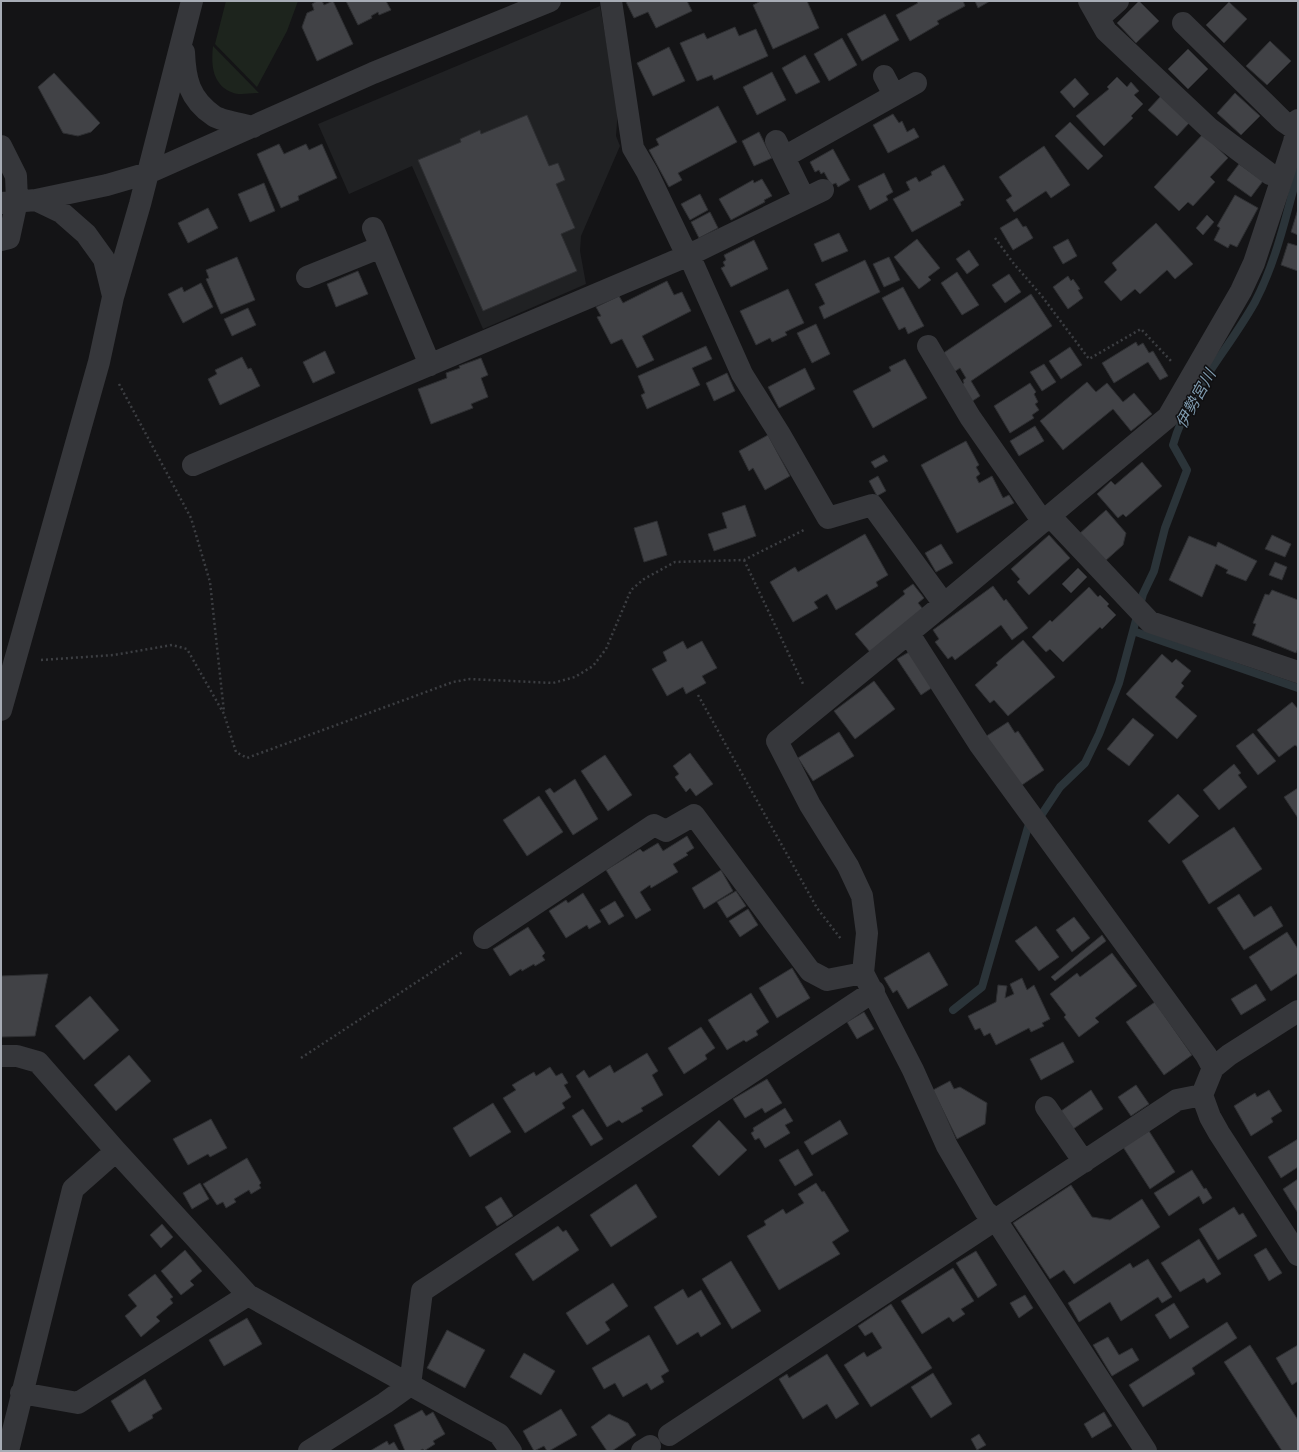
<svg xmlns="http://www.w3.org/2000/svg" width="1299" height="1452" font-family="'Alegreya Sans','Noto Sans JP',sans-serif">
	<style>
		.built { fill: #202123 }
		.green { fill: #1d241d }
		.lines { fill: none; stroke-linecap: round; stroke-linejoin: round }
		.stream { stroke: #2b3439; stroke-width: 8 }
		.building { fill: #414246; stroke: #2e2f32 }
		.path { stroke: #3c3e42; stroke-width: 2.5; stroke-dasharray: 2 3; stroke-linecap: butt }
		.minor { stroke: #36373b; stroke-width: 22 }
		.labels { text-anchor: middle; dominant-baseline: central; stroke-width: 3; stroke-linejoin: round; paint-order: stroke }
		.water-label { font-size: 16px; font-style: italic; fill: #7f9baf; stroke: #0f0f11 }
	</style>
	<rect width="100%" height="100%" fill="#141416"/>
	<path class="built" d="M600,6L618,108L616,136L620,146L581,236L580,251L586,284L483,329L412,166L349,194L318,124Z"/>
	<path class="green" d="M226,1H298L287,31L257,87L215,44Z
		M213,46L259,93C250,93 239,96 231,92C212,84 211,64 213,46Z"/>
	<g class="lines">
		<path class="stream" d="M1133,631L1298,688
			M1042,814L1060,787L1085,763L1099,734L1119,683L1143,594L1154,571L1165,528L1187,470L1173,445C1188,392 1229,349 1255,302C1276,262 1286,216 1298,172
			M953,1010L982,987L1028,827"/>
	</g>
	<path class="building" d="M317,1H322L324,5L333,1L353,44L317,61L302,27L307,13L314,10L312,4Z
		M346,1H386L391,10L379,15L378,12L371,16L372,18L358,25Z
		M628,1H687L692,11L656,28L648,12L634,18L626,2Z
		M761,1H807L819,28L773,49L753,5Z
		M916,1H963L965,6L937,21L939,24L910,41L896,15L918,3Z
		M975,1H990L978,8Z
		M1139,1L1159,21L1136,43L1117,23Z
		M1229,2L1247,19L1224,43L1206,25Z
		M885,14L899,40L862,61L847,34Z
		M735,27L739,36L756,29L768,56L714,80L712,75L697,81L680,43L704,33L707,39Z
		M842,38L857,65L829,81L814,54Z
		M1270,41L1291,61L1267,85L1246,66Z
		M669,47L685,81L653,96L637,63Z
		M1188,49L1208,69L1188,89L1168,69Z
		M805,55L820,82L796,94L782,68Z
		M772,72L786,100L757,115L743,87Z
		M54,73L100,123L91,132L78,136L63,133L38,87Z
		M1117,77L1127,87L1131,82L1139,91L1134,95L1143,104L1131,116L1133,118L1104,146L1076,116L1109,89L1107,87Z
		M1075,78L1089,94L1074,108L1060,92Z
		M1235,93L1260,116L1241,135L1217,113Z
		M1161,96L1190,122L1177,136L1148,110Z
		M718,106L737,142L678,173L682,180L669,187L649,150L659,145L656,139Z
		M893,114L899,123L902,121L907,132L914,128L919,137L888,153L873,125Z
		M527,115L549,166L558,163L565,180L556,184L575,228L561,234L577,271L483,311L418,160L461,142L460,139L480,130L481,134Z
		M1070,122L1103,156L1088,170L1055,136Z
		M759,132L772,158L754,166L742,141Z
		M1203,134L1228,158L1210,177L1215,182L1193,206L1188,202L1179,211L1154,187Z
		M279,144L284,154L306,144L309,150L322,144L337,178L298,196L299,200L281,208L257,154Z
		M1044,146L1070,185L1051,198L1046,191L1014,212L1006,200L1012,196L999,177Z
		M833,149L850,180L838,187L836,183L831,185L824,172L821,174L819,170L815,172L810,162Z
		M1239,164L1263,181L1251,197L1227,180Z
		M944,165L964,200L960,202L961,205L912,232L893,199L910,190L906,182L916,177L919,182L932,175L931,172Z
		M884,173L893,192L886,196L888,200L870,210L858,186Z
		M762,179L772,196L764,200L765,202L731,220L719,199L753,180L754,183Z
		M264,183L275,211L250,222L238,194Z
		M700,194L708,210L690,220L681,204Z
		M1235,195L1258,208L1237,247L1230,244L1228,248L1214,240L1220,228L1217,226Z
		M208,208L218,228L188,243L178,223Z
		M1298,209V235L1291,232Z
		M710,212L718,228L699,238L691,222Z
		M1207,215L1214,222L1203,235L1196,228Z
		M1017,218L1023,227L1026,226L1033,238L1013,250L1000,228Z
		M1156,223L1193,264L1175,279L1167,270L1140,294L1135,289L1121,301L1104,282L1117,270L1112,263Z
		M839,233L848,251L822,262L814,244Z
		M917,239L940,268L928,277L931,280L919,289L894,257Z
		M1068,239L1077,256L1063,264L1053,247Z
		M754,240L768,269L731,287L721,268L725,266L723,262L726,260L724,255Z
		M1288,243L1298,246V271L1281,265Z
		M969,250L979,265L967,274L956,259Z
		M237,257L255,300L221,314L206,279L209,278L206,270Z
		M889,257L900,280L884,287L873,264Z
		M865,260L880,292L824,319L819,307L825,304L815,284Z
		M358,271L368,294L336,307L327,284Z
		M957,272L979,305L962,315L941,283Z
		M1009,274L1021,292L1005,303L992,285Z
		M1068,276L1071,281L1073,279L1080,289L1078,290L1083,298L1068,309L1053,287Z
		M667,281L674,295L682,292L691,311L642,336L654,360L637,368L622,339L611,344L597,317L601,316L596,307L619,296L623,303Z
		M201,283L213,307L183,323L168,294L182,287L184,292Z
		M903,287L924,326L908,334L905,327L899,330L882,298Z
		M788,289L804,323L785,332L787,335L772,342L770,338L756,345L740,311Z
		M1031,294L1052,326L971,381L980,396L971,402L960,386L964,383L963,380L966,378L960,368L954,372L942,354Z
		M248,308L256,325L232,336L224,319Z
		M816,324L830,354L812,363L797,333Z
		M1136,342L1138,346L1143,343L1149,353L1153,351L1168,376L1160,380L1148,362L1114,383L1102,363Z
		M706,346L712,359L692,368L700,385L647,409L641,395L645,393L638,376Z
		M1070,347L1082,365L1061,379L1049,361Z
		M325,351L335,373L313,383L303,362Z
		M242,357L248,369L251,368L260,386L220,405L208,379L217,374L215,370Z
		M481,358L488,375L481,378L488,397L471,404L473,408L431,424L418,389L447,378L446,373L460,368L459,366Z
		M905,359L927,398L873,428L853,391L891,371L889,367Z
		M1044,364L1056,382L1042,391L1030,372Z
		M805,368L815,389L779,408L768,387Z
		M727,373L735,391L714,401L706,383Z
		M1087,382L1096,392L1107,383L1123,402L1134,393L1152,414L1131,431L1113,409L1063,450L1040,421Z
		M1030,383L1036,392L1034,394L1038,402L1035,404L1039,410L1032,415L1034,418L1010,433L994,406Z
		M1035,426L1044,441L1019,456L1010,441Z
		M768,435L790,476L765,490L753,468L749,471L739,451Z
		M966,441L979,465L976,467L980,474L976,477L979,483L992,476L1003,498L1009,495L1014,503L957,533L921,465Z
		M884,455L888,461L875,468L871,462Z
		M1142,462L1162,486L1126,517L1123,514L1118,518L1097,494L1111,481L1115,485Z
		M878,476L886,491L877,496L869,481Z
		M745,505L756,536L714,551L708,534L727,528L722,513Z
		M1106,510L1126,533L1123,545L1104,562L1079,534Z
		M657,521L667,555L644,562L634,528Z
		M865,534L888,575L876,582L878,586L836,610L827,594L814,602L818,608L793,622L770,582L795,567L798,572Z
		M1049,535L1070,558L1029,595L1017,582L1020,579L1011,569Z
		M1272,535L1291,544L1285,557L1265,549Z
		M1189,536L1216,547L1218,542L1257,561L1246,581L1226,573L1228,570L1216,564L1202,597L1169,580Z
		M941,544L953,563L936,572L925,553Z
		M1275,562L1287,567L1282,580L1269,575Z
		M1078,568L1087,577L1071,593L1062,584Z
		M913,584L924,598L918,603L923,609L870,652L855,634L905,594L903,591Z
		M993,586L1004,601L1006,599L1028,628L1012,640L1001,625L955,660L952,656L948,659L935,642L939,639L933,630Z
		M1089,587L1098,597L1100,595L1109,604L1107,606L1116,615L1102,629L1100,627L1063,662L1050,649L1046,652L1032,637L1050,620L1052,622Z
		M1272,590L1298,600V648L1296,653L1252,635L1256,624L1253,623L1265,594L1269,595Z
		M1023,640L1055,677L1008,716L994,700L990,703L975,685L998,665L996,663Z
		M683,641L687,649L702,641L717,668L702,676L706,683L686,694L683,687L667,696L652,669L667,661L663,652Z
		M909,652L933,687L921,695L897,659Z
		M1162,654L1172,663L1176,659L1191,671L1181,683L1184,686L1175,697L1197,716L1177,739L1126,694Z
		M874,681L895,709L855,739L834,711Z
		M1292,702L1298,709V747L1295,745L1279,757L1257,730Z
		M1133,718L1154,735L1129,766L1107,749Z
		M1008,722L1015,733L1018,731L1044,770L1019,787L985,737Z
		M839,732L854,756L813,781L798,758Z
		M1253,733L1276,761L1258,775L1236,746Z
		M690,753L713,784L696,796L690,788L686,792L675,777L679,774L673,766Z
		M605,755L632,795L608,811L581,771Z
		M1234,764L1241,773L1238,775L1247,787L1219,810L1203,790Z
		M575,779L598,819L573,835L545,791L550,788L554,793Z
		M1298,788V818L1284,797Z
		M1178,794L1199,816L1169,844L1148,821Z
		M539,796L563,832L527,856L503,820Z
		M1234,827L1262,869L1209,904L1182,861Z
		M687,836L694,848L686,853L688,855L673,864L678,872L651,888L650,885L640,892L651,910L636,919L606,870L640,849L643,852L658,843L663,851Z
		M721,870L733,891L704,909L692,888Z
		M736,891L746,906L727,918L717,902Z
		M583,893L601,922L589,929L587,925L566,938L549,911L566,900L568,903Z
		M1239,894L1254,917L1271,906L1283,926L1244,950L1217,908Z
		M615,901L624,916L609,925L600,910Z
		M748,909L758,925L740,937L729,921Z
		M1074,917L1090,938L1072,952L1056,930Z
		M1036,926L1059,957L1039,971L1015,941Z
		M528,927L545,953L542,956L545,960L535,966L534,964L522,971L521,969L510,976L493,949Z
		M1287,932L1298,949V973L1271,991L1249,957Z
		M1102,935L1106,941L1055,981L1051,977Z
		M929,952L948,985L908,1009L897,990L893,993L884,978Z
		M1112,953L1137,986L1095,1018L1099,1022L1079,1037L1064,1017L1066,1015L1050,994L1077,973L1080,977Z
		M792,968L810,998L777,1018L759,988Z
		M48,974L35,1036L1,1037V976Z
		M1022,978L1027,990L1034,985L1050,1019L1042,1023L1044,1026L1031,1032L1029,1028L996,1045L990,1033L984,1036L980,1028L975,1030L968,1016L996,1002L998,985L1007,986L1005,998L1014,994L1010,984Z
		M1256,984L1266,1000L1241,1015L1231,999Z
		M751,993L769,1022L756,1031L758,1035L746,1042L744,1040L727,1050L708,1020Z
		M90,996L119,1030L84,1060L55,1026Z
		M1155,1002L1192,1055L1164,1075L1126,1022Z
		M864,1012L874,1029L857,1039L847,1022Z
		M701,1027L715,1048L705,1055L707,1059L684,1074L668,1048Z
		M1063,1042L1074,1062L1041,1080L1030,1059Z
		M647,1053L658,1071L652,1075L663,1095L641,1108L643,1111L622,1123L619,1120L607,1127L576,1076L584,1070L589,1078L610,1065L614,1073Z
		M129,1055L151,1081L116,1111L94,1085Z
		M550,1067L556,1076L562,1073L568,1083L564,1085L571,1097L562,1103L565,1108L525,1133L503,1098L516,1090L512,1085L534,1072L536,1076Z
		M767,1079L782,1103L765,1113L762,1108L745,1118L733,1099Z
		M950,1081L954,1089L960,1087L987,1103L985,1124L957,1139L933,1090Z
		M1136,1085L1149,1104L1131,1116L1118,1097Z
		M1091,1090L1103,1109L1073,1129L1061,1111Z
		M1269,1090L1282,1111L1271,1118L1273,1122L1251,1136L1234,1106L1255,1093L1257,1097Z
		M493,1103L511,1132L470,1157L453,1128Z
		M785,1108L793,1121L785,1125L790,1133L765,1148L759,1138L755,1140L751,1133L754,1131L753,1128Z
		M583,1109L603,1139L591,1146L572,1116Z
		M211,1119L227,1148L210,1157L208,1154L188,1165L173,1139Z
		M719,1120L747,1150L719,1176L692,1146Z
		M840,1120L848,1134L812,1155L804,1142Z
		M1149,1131L1175,1172L1150,1189L1123,1147Z
		M1298,1139V1167L1281,1178L1268,1157Z
		M798,1149L813,1175L795,1186L779,1160Z
		M247,1158L261,1183L259,1185L261,1188L251,1194L249,1190L234,1199L236,1202L226,1208L223,1202L217,1205L203,1184Z
		M1192,1170L1204,1189L1206,1188L1212,1198L1203,1204L1199,1196L1169,1216L1154,1193Z
		M1298,1179V1213L1283,1189Z
		M200,1183L209,1199L192,1209L183,1193Z
		M816,1183L822,1192L824,1191L849,1231L832,1242L840,1254L779,1290L747,1236L766,1225L764,1221L783,1209L786,1214L804,1203L798,1194Z
		M636,1184L657,1217L611,1247L590,1215Z
		M1071,1185L1092,1217L1110,1220L1142,1199L1160,1227L1074,1284L1064,1270L1050,1279L1013,1223Z
		M501,1197L513,1216L497,1226L485,1207Z
		M1234,1207L1239,1215L1243,1213L1257,1236L1218,1260L1199,1229Z
		M162,1224L173,1237L161,1248L150,1235Z
		M558,1226L563,1232L566,1230L579,1250L533,1281L515,1254Z
		M1199,1239L1221,1274L1207,1283L1204,1278L1180,1292L1161,1263Z
		M1266,1248L1282,1273L1269,1281L1254,1255Z
		M185,1250L202,1271L190,1281L194,1285L181,1295L161,1271Z
		M976,1251L997,1285L978,1298L956,1263Z
		M1148,1259L1172,1297L1162,1303L1158,1297L1121,1321L1110,1302L1079,1322L1068,1303L1130,1263L1133,1268Z
		M731,1261L761,1311L732,1329L702,1279Z
		M953,1268L974,1301L961,1309L965,1314L953,1322L949,1317L922,1334L901,1301Z
		M155,1274L173,1297L170,1299L173,1303L156,1317L160,1321L141,1337L125,1316L137,1306L128,1295Z
		M613,1283L628,1306L605,1322L610,1330L587,1345L566,1313Z
		M683,1289L688,1298L701,1290L721,1324L701,1337L698,1332L677,1345L654,1307Z
		M1025,1295L1033,1308L1019,1318L1010,1303Z
		M1174,1303L1189,1327L1170,1339L1155,1315Z
		M891,1304L932,1368L871,1407L844,1365L864,1352L867,1357L882,1348L872,1332L865,1336L858,1326Z
		M247,1318L262,1344L224,1366L209,1340Z
		M1227,1322L1237,1338L1192,1368L1195,1374L1143,1407L1129,1385Z
		M447,1330L485,1350L465,1388L427,1368Z
		M649,1335L669,1371L661,1376L664,1382L651,1390L647,1383L623,1397L615,1383L604,1389L592,1368Z
		M1108,1337L1119,1355L1132,1348L1139,1360L1112,1376L1093,1345Z
		M1250,1345L1298,1420V1451H1282L1224,1362Z
		M1298,1345V1381L1292,1385L1276,1358Z
		M524,1353L555,1371L541,1395L510,1377Z
		M827,1354L859,1404L836,1419L827,1404L803,1419L779,1379L787,1374L789,1378Z
		M933,1373L952,1404L931,1418L911,1387Z
		M145,1379L162,1409L152,1415L153,1418L129,1432L111,1401Z
		M561,1409L577,1435L549,1451H547L544,1446L534,1451L523,1431Z
		M422,1410L426,1416L433,1412L445,1434L433,1441L435,1444L424,1451L423,1449L419,1451H405L394,1425Z
		M1104,1412L1112,1426L1092,1438L1084,1424Z
		M609,1414L628,1423L636,1435L612,1451H607L591,1427Z
		M979,1434L986,1445L977,1450L971,1439Z
		M387,1441L389,1445L394,1442L399,1451H370Z"/>
	<g class="lines">
		<path class="path" d="M995,238L1014,264L1041,295L1089,359L1141,329L1172,362
			M119,384L191,518L210,582L224,712
			M744,560L804,686
			M41,660L114,655L172,645L187,649L224,714L236,752L247,758L453,682L470,679L553,683L575,677L593,666L606,649L631,590L644,579L675,562L744,560L806,529
			M698,695L817,908L841,939
			M301,1058L464,951"/>
		<path class="minor" d="M611,1L633,148L647,172L682,245L689,255L742,374L779,433L828,518L872,505L944,604
			M1089,1L1106,31L1209,128L1270,174L1282,177
			M1099,18L1118,1
			M1183,23L1283,121L1296,130
			M184,52C185,79 189,99 214,116C222,121 242,124 253,127
			M884,76L894,95
			M776,141L804,198
			M1,146L16,176L17,201L9,238L1,240
			M784,157L916,83
			M36,200L61,212L86,234L104,259L113,296
			M1,203L36,200L107,185L148,173L373,73L550,1
			M373,228L430,365
			M307,277L381,247
			M928,346L970,417L1043,522
			M193,465L689,255L823,190
			M1050,516L1150,622L1298,672
			M909,634L980,745L1206,1055L1213,1068
			M1,710L99,362L113,297L140,204L192,1
			M484,938L654,825L666,831L694,815L810,971L827,980L863,973
			M1298,1011L1229,1055L1213,1068L1202,1095L1210,1117L1219,1133L1298,1255
			M1,1056H17L38,1062L116,1151L73,1189L8,1451
			M1046,1107L1084,1162
			M116,1151L248,1295L499,1434L511,1451
			M21,1393L78,1403L248,1295
			M669,1435L1177,1100L1202,1095
			M309,1451L385,1403L410,1385L422,1291L874,991
			M642,1451L650,1446
			M1146,1451L996,1220L985,1211L947,1146L913,1070L863,973L867,933L862,896L848,866L810,805L777,741L944,604L1168,417L1241,291L1254,263L1294,142L1298,120"/>
	</g>
	<g class="labels">
		<g class="water-label">
			<text transform="translate(1196 399) rotate(-61)">伊勢宮川</text>
		</g>
	</g>
	<rect width="1299" height="1452" fill="none" stroke="#a7acb5" stroke-width="4"/>
</svg>
